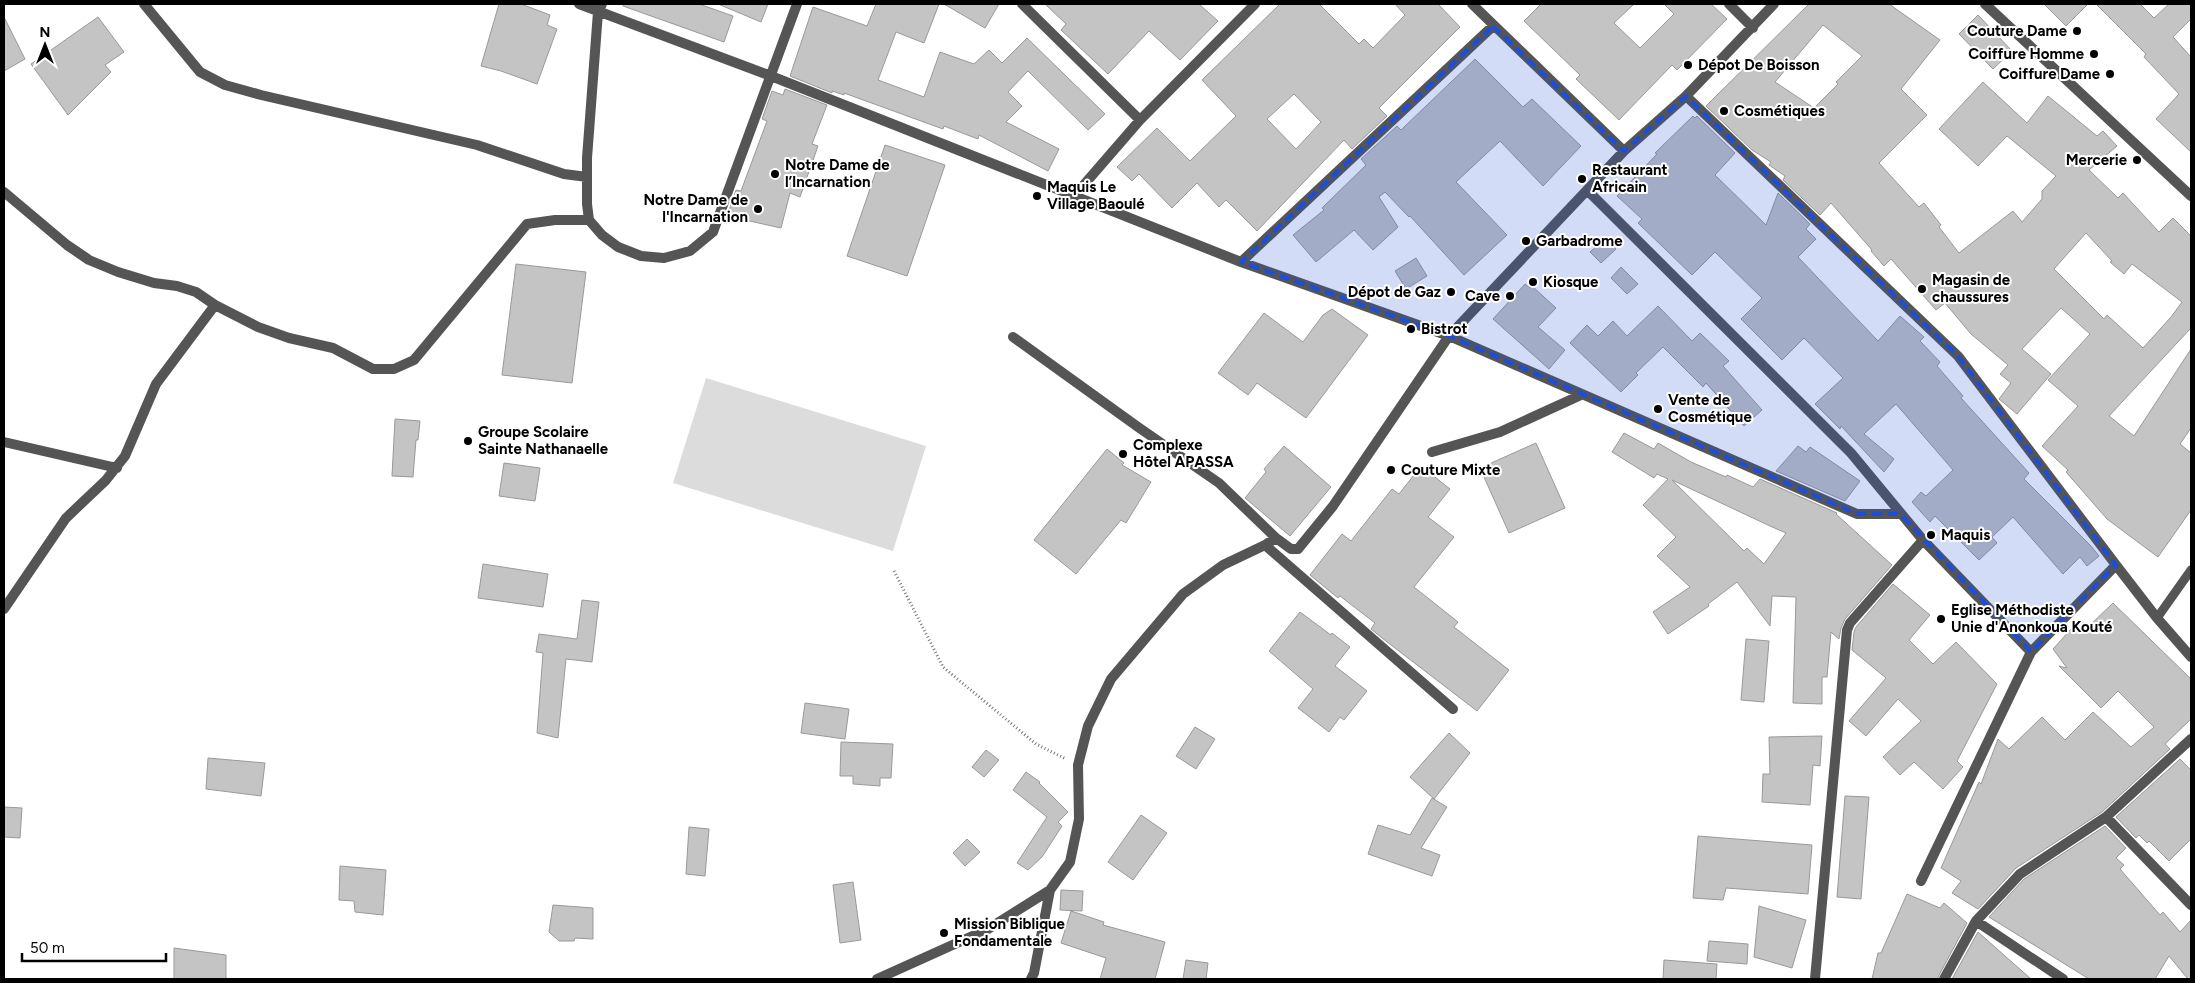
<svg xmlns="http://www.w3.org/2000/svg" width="2195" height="983" font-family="Figtree,sans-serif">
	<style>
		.green { fill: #dcdcdc }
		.building { fill: #c4c4c4; stroke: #999; fill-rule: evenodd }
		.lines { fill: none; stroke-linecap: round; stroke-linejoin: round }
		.path { stroke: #777; stroke-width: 3; stroke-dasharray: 1 2.5; stroke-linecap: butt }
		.lane { stroke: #555; stroke-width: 9 }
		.street { stroke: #555; stroke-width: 10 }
		.marked { fill: #1d4ed8; fill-opacity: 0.2; stroke: #1d4ed8; stroke-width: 4; stroke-dasharray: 10 6; stroke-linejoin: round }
		.poi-dot { fill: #000; stroke: #fff; stroke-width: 2 }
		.labels { text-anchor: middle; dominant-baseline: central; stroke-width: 4; stroke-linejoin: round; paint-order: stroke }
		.poi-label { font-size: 15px; font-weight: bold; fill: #000; stroke: #fff; text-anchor: start }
	</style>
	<rect width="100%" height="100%" fill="#fff"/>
	<path class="green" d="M706,378L926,446L893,551L673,483Z"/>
	<path class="building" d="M499,4H521L550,15L547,25L557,29L537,84L501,71L481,66Z
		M623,4H699L733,16L724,42L623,6Z
		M718,4H768L761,22Z
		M876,4H939L924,43L896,32L878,80L924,97L940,52L974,64L989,50L1002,63L1027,38L1105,114L1088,130L1028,71L1008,92L1022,106L1006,122L1059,149L1048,171L979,135L978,139L944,126L943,129L844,93V95L832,91V93L790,76L813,7L867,26Z
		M944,4H999L985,28Z
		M1045,4H1199L1218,21L1180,60L1149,31L1108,74L1061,30L1066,24Z
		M1280,4H1319L1359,44L1364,39L1373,48L1405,15L1395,4H1438L1460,27L1379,108L1387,116L1352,149L1344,140L1257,231L1226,200L1219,207L1197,183L1172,208L1139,174L1132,181L1117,167L1157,128L1190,161L1236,116L1202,80ZM1294,94L1321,122L1296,149L1267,119Z
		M1541,4H1634L1614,23L1640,48L1674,14L1664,4H1711L1727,19L1677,70L1672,65L1619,120L1576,79L1580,75L1524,21Z
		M1809,4H1889L1940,40L1901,89L1927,115L1879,163L1919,207L1924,203L1941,225L1939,227L1959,253L2013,211L2022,222L2042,199V191L2056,176L2007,136L1978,166L1939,129L1983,82L2027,123L2048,96L2097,136L2103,131L2117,146L2089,170L2118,198L2123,193L2159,232L2173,218L2191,236V328L2109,416L2134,436L2191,349V428L2180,444L2191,453V510L2158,557L2107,519L2066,472L2068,470L2042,446L2078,406L2048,380L2090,334L2061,308L2022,349L2051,374L2017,414L1999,399L2011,383L2000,374L2008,365L1971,334L1945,303L1936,310L1891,259L1884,266L1871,251L1872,250L1831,203L1820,215L1783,180L1785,176L1769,165L1771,162L1752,150L1706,106ZM1823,25L1862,56L1836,82L1838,84L1814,108L1775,82ZM2086,233L2112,261L2110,262L2124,274L2132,264L2182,302L2171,317L2143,348L2107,315L2104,319L2054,269Z
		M2044,4H2088L2066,26Z
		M2096,4H2140L2154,18L2169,4H2191V19L2173,37L2191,57V152L2156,119L2179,94L2144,57L2146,54Z
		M1978,15L2012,51L1993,69L1959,34Z
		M4,17L25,59L4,71Z
		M98,17L124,52L105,65L111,72L68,115L31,64Z
		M1475,59L1523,107L1532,99L1581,146L1543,186L1500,141L1456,182L1507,235L1464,275L1410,216L1409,217L1385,192L1379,197L1398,227L1373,250L1354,230L1316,262L1293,235L1324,210L1322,208L1366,165L1361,159L1397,126L1401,130Z
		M785,89L827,105L812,144L818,146L800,197L790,193L781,228L727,216L736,190L741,191L767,121L762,119L772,91L783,95Z
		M1693,116L1695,118L1697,116L1735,153L1715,175L1766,225L1778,193L1810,224L1806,229L1816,239L1798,257L1878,341L1900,316L1924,337L1920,341L1940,362L1937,366L1963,396L1961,398L2029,473L2024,479L2091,546L2099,556L2087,566L2080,557L2063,574L2013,517L1992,537L1997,543L1979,560L1935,516L1930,522L1912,502L1921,492L1926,496L1953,470L1896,404L1864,434L1894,459L1884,472L1841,426L1840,429L1815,404L1843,378L1804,338L1782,360L1741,319L1762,298L1715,252L1692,275L1638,223L1642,219L1617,196L1657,154L1655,153Z
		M885,145L945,165L907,276L847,256Z
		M1606,238L1616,249L1601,263L1590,252Z
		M1416,258L1427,276L1406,289L1395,271Z
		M516,264L586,272L572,383L502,375Z
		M1621,267L1638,284L1627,294L1611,278Z
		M1525,284L1530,288L1532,286L1556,308L1538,327L1565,350L1549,369L1493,319Z
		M1658,306L1692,341L1700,333L1729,361L1723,366L1762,410L1744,426L1706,383L1703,387L1663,347L1636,373L1638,375L1621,392L1570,343L1587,325L1598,336L1613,321L1627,336Z
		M1332,309L1368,335L1306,418L1257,383L1248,395L1218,373L1264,313L1303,342L1323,315Z
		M395,419L420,421L418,440H416L413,477L392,476Z
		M1624,433L1654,449L1658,443L1691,462L1726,477L1727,475L1753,487L1760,479L1837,513L1836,514L1892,565L1845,619L1841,628L1839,639L1831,632L1827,677H1822V704L1793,703L1796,597L1772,596L1770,626L1737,582L1708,604L1709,606L1668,634L1653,612L1690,587L1657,556L1676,537L1643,505L1668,479L1657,474L1654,478L1612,452ZM1672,480L1770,526L1786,533L1764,564L1747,548L1744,551Z
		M1536,443L1565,508L1509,533L1480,468Z
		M1284,446L1331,487L1290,536L1245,498L1266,472L1264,469Z
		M1798,446L1806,452L1810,447L1860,481L1845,501L1776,471Z
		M1107,449L1124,463L1122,465L1151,482L1126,523L1121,520L1076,574L1034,540Z
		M504,463L540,468L535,501L499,496Z
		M1421,466L1450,489L1428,517L1454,537L1414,587L1458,622L1454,627L1509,670L1477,711L1382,638L1371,629L1375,623L1340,596L1338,598L1310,575L1342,534L1351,541L1392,489L1399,494Z
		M483,564L548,574L543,607L478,598Z
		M1893,584L1930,615L1909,640L1933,664L1956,642L1997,684L1957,761L1963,767L1943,789L1914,762L1900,775L1883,757L1921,721L1898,699L1866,736L1849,721L1886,678L1852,650L1854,632L1856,627Z
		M582,600L599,602L592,662L566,659L558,738L537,733L543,653L536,652L539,634L577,639Z
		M2113,603L2191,679V719L2165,744L2170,749L2102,812L2016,868L1978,909L1952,893L1961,881L1941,868L1979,782L1981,784L1998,739L2009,749L2042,717L2065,740L2093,712L2131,747L2154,727L2118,691L2101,708L2059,666L2067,668L2053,649L2080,619L2088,627Z
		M1300,612L1331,635L1332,633L1350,647L1335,666L1367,691L1344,720L1340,717L1329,732L1298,708L1313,689L1269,651Z
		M1746,639L1769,641L1764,702L1741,700Z
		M805,703L849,709L845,739L801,733Z
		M1195,727L1215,739L1196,769L1176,756Z
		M1449,733L1470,753L1434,799L1410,777Z
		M1822,736L1820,766L1813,765L1810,805L1762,802L1763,774H1770L1769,737Z
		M841,742L893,744L891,778H880V786L853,784V776H840Z
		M986,750L999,760L984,777L972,767Z
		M208,758L265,763L261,796L206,789Z
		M2180,759L2191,770V839L2169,861L2149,841L2147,843L2139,835L2136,838L2116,817Z
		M1026,772L1040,782L1039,783L1068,812L1058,822L1062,826L1042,857L1028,870L1017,863L1047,817L1013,790Z
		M1845,796L1869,797L1861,899L1837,897Z
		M1432,798L1447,807L1421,848L1440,855L1432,876L1368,854L1378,825L1410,835Z
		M4,807L22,808L20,838L4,837Z
		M1141,815L1167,833L1133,880L1108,862Z
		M2105,826L2126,848L2116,858L2124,865L2120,869L2160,915L2163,912L2180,932L2191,920V979H2188L2169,956L2155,979H2089L1989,917L2024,879Z
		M689,827L709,829L705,876L686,874Z
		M1698,836L1812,845L1808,894L1726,888L1723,900L1693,898Z
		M967,839L980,852L965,866L953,853Z
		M340,866L386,870L383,915L355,912L354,901L339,900Z
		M853,882L861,940L840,943L833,885Z
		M1061,890L1083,891L1082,911L1060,910Z
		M1907,894L1940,908L1944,903L1967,923L1937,979H1872L1878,953H1881Z
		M553,905L593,908V939L575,938L574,941H559L549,932Z
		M1759,906L1806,920L1792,968L1754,957Z
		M1071,911L1104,922L1103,925L1165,942L1155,979H1100L1106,958L1061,943Z
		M1978,932L2031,979H1952Z
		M1709,941L1748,944L1747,964L1707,961Z
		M174,948L226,955V979H174Z
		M1186,960L1208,963L1206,979H1183Z
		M1664,960L1717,964L1716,979H1663Z"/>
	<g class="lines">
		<path class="path" d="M894,571L943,667L1036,744L1066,759"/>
		<path class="lane" d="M2157,618L2191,570"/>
		<path class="street" d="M144,4L200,72L225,85L261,95L477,145L564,174L587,177
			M579,4L771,76L1241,262L1449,336L1857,514H1900
			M602,4L598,12L587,158V204L589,220L602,235L618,247L641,256L664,258L690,251L713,232L797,4
			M1022,4L1140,120
			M1472,4L1624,151
			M1729,4L1753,28
			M1985,4L2191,196
			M1686,96L1958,356L2116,565L2157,618L2191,657
			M1588,191L1851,453L1923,540L2031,652L2116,565
			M4,192L67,245L89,260L118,272L154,283L177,286L196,292L215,305L258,327L289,338L333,348L373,369H394L414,360L527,224L555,220H589
			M1075,195L1140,120L1255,4
			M1241,262L1493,26
			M1013,337L1138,427L1219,483L1276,538L1291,549H1298L1333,506L1449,336L1624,151L1686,96L1774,4
			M4,442L117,468
			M1432,452L1500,432L1581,395
			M1265,545L1453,709
			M4,609L66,518L106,480L125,456L156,384L215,305
			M2106,817L2191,905
			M1921,881L2031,652
			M1976,921L2063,979
			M877,979L988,929L1050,890
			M1031,979L1034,973L1050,890L1070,862L1079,819L1078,765L1088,726L1111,679L1183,594L1223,565L1265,545L1276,538
			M1815,979L1847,630L1850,623L1923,540
			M1944,979L1976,921L2020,874L2106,817L2191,739"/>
	</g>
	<path class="marked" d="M1493,26L1624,151L1686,96L1958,356L2116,565L2031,652L1900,514H1857L1449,336L1241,262Z"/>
	<g class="poi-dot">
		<circle cx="2077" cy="31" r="5"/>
		<circle cx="2094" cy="54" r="5"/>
		<circle cx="1688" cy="65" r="5"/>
		<circle cx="2110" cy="74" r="5"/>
		<circle cx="1724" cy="111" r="5"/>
		<circle cx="2137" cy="160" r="5"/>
		<circle cx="775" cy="174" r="5"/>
		<circle cx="1582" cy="179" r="5"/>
		<circle cx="1037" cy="196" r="5"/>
		<circle cx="758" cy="209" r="5"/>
		<circle cx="1526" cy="241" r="5"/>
		<circle cx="1533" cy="282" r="5"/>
		<circle cx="1922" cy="289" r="5"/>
		<circle cx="1451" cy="292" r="5"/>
		<circle cx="1510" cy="296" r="5"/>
		<circle cx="1411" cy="329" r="5"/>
		<circle cx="1658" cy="409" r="5"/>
		<circle cx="468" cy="441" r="5"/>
		<circle cx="1123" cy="454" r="5"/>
		<circle cx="1391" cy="470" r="5"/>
		<circle cx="1931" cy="535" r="5"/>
		<circle cx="1941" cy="619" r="5"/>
		<circle cx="944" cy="933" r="5"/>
	</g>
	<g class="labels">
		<g class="poi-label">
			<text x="2067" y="31" text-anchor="end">Couture Dame</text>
			<text x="2084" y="54" text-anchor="end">Coiffure Homme</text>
			<text x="1698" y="65">Dépot De Boisson</text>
			<text x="2100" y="74" text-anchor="end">Coiffure Dame</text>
			<text x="1734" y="111">Cosmétiques</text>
			<text x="2127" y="160" text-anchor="end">Mercerie</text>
			<text x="785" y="165">Notre Dame de<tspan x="785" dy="17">l’Incarnation</tspan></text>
			<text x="1592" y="170">Restaurant<tspan x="1592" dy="17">Africain</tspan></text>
			<text x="1047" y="187">Maquis Le<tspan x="1047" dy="17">Village Baoulé</tspan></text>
			<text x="748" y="200" text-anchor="end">Notre Dame de<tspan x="748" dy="17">l'Incarnation</tspan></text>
			<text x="1536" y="241">Garbadrome</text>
			<text x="1932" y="280">Magasin de<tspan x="1932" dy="17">chaussures</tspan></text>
			<text x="1543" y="282">Kiosque</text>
			<text x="1441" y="292" text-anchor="end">Dépot de Gaz</text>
			<text x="1500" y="296" text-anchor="end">Cave</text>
			<text x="1421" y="329">Bistrot</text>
			<text x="1668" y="400">Vente de<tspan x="1668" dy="17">Cosmétique</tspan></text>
			<text x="478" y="432">Groupe Scolaire<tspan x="478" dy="17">Sainte Nathanaelle</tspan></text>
			<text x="1133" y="445">Complexe<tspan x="1133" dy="17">Hôtel APASSA</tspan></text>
			<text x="1401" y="470">Couture Mixte</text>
			<text x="1941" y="535">Maquis</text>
			<text x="1951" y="610">Eglise Méthodiste<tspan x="1951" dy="17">Unie d'Anonkoua Kouté</tspan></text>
			<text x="954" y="924">Mission Biblique<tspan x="954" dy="17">Fondamentale</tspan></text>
		</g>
	</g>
	<rect width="2195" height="983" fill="none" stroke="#000000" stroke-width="10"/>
	<g transform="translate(45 45)" stroke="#ffffff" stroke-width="4" paint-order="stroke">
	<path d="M0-4L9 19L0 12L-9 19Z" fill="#000000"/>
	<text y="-8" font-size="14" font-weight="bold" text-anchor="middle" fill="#000000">N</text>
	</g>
	<path d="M22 953v8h144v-8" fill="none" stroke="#000000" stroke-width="2.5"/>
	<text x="30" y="953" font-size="15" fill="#000000" stroke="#ffffff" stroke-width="4" paint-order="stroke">50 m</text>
</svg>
